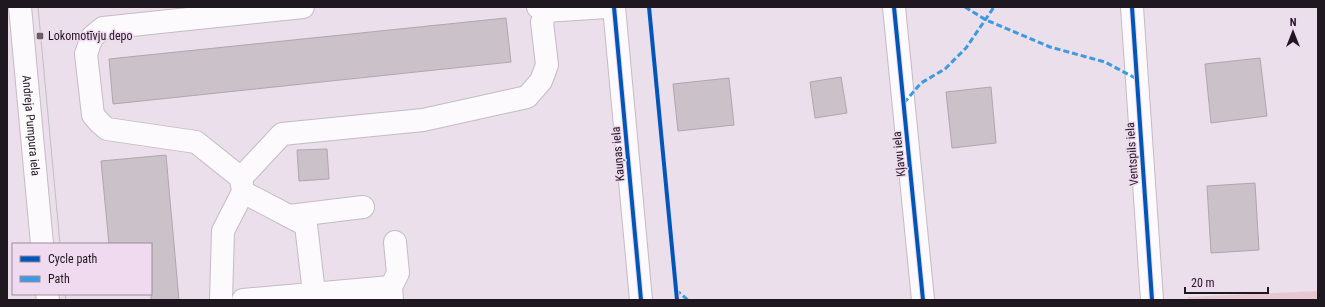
<svg xmlns="http://www.w3.org/2000/svg" width="1325" height="307" font-family="'Roboto Condensed',sans-serif">
	<style>
		.green { fill: #e9c7d1 }
		.building { fill: #cbc1c8; stroke: #b0a6ae }
		.lines { fill: none; stroke-linecap: round; stroke-linejoin: round }
		.minor-casing { stroke: #c4bbc4; stroke-width: 24 }
		.minor { stroke: #fcfafc; stroke-width: 22 }
		.tram { stroke: #c2c0c2; stroke-width: 1 }
		.quiet { stroke: #3c9ae0; stroke-width: 3; stroke-dasharray: 6 3; stroke-linecap: butt }
		.cycleway-casing { stroke: #efdaef; stroke-width: 6 }
		.cycleway { stroke: #0057b8; stroke-width: 4 }
		.poi-dot { fill: #675e67; stroke: #efdaef; stroke-width: 1.5 }
		.labels { text-anchor: middle; dominant-baseline: central; stroke-width: 3; stroke-linejoin: round; paint-order: stroke }
		.poi-label { font-size: 12px; fill: #201820; stroke: #efdaef; text-anchor: start }
		.street-label { font-size: 12px; fill: #201820; stroke: #efdaef }
	</style>
	<rect width="100%" height="100%" fill="#eadfea"/>
	<path class="green" d="M1318,291V300H1187L1188,297Z"/>
	<path class="building" d="M506,18L511,62L113,104L109,59Z
		M1260,58L1267,116L1211,123L1205,64Z
		M841,77L847,113L815,118L810,82Z
		M729,78L734,125L678,131L673,84Z
		M991,87L996,143L952,148L946,92Z
		M327,149L329,179L299,181L297,150Z
		M166,155L179,300H151V244H109L101,161Z
		M1255,183L1259,250L1211,253L1207,186Z"/>
	<g class="lines">
		<g class="minor-casing">
			<g id="minor">
				<path id="s1" d="M20,7L42,244"/>
				<path d="M538,7L546,11L607,7"/>
				<path d="M614,7L641,300"/>
				<path d="M894,7L923,300"/>
				<path d="M1132,7L1152,300"/>
				<path d="M241,178L282,134L423,120L527,97L541,81L547,65L542,22L546,11"/>
				<path d="M243,192L306,225L314,293"/>
				<path d="M289,216L363,207"/>
				<path d="M47,294L48,300"/>
				<path d="M221,300L223,231L243,192L241,178L196,142L107,129L100,123L93,115L86,54L92,37L103,28L303,7"/>
				<path d="M243,300L391,287"/>
				<path d="M392,300L391,287L398,273L395,242"/>
			</g>
		</g>
		<use href="#minor" class="minor"/>
		<path class="tram" d="M38,7L60,244
			M65,294L66,300"/>
		<path class="quiet" d="M965,7L986,20L1050,47L1105,62L1137,79
			M904,103L921,83L945,69L966,48L994,7
			M676,290L688,300"/>
		<g class="cycleway-casing">
			<path id="cycleway" d="M614,7L641,300
				M649,7L677,300
				M894,7L923,300
				M1132,7L1152,300"/>
		</g>
		<use href="#cycleway" class="cycleway"/>
	</g>
	<rect class="poi-dot" x="36" y="32" width="8" height="8" rx="2"/>
	<g class="labels">
		<g class="poi-label">
			<text x="48" y="36">Lokomotīvju depo</text>
		</g>
		<g class="street-label">
			<text stroke="none"><textPath href="#s1" startOffset="119">Andreja Pumpura iela</textPath></text>
			<text transform="translate(618 154) rotate(-95)">Kauņas iela</text>
			<text transform="translate(899 154) rotate(-96)">Kļavu iela</text>
			<text transform="translate(1132 154) rotate(-94)">Ventspils iela</text>
		</g>
	</g>
	<rect width="1325" height="307" fill="none" stroke="#201820" stroke-width="16"/>
	<rect x="12" y="243" width="140" height="52" fill="#efdaef" stroke="#9c8c9c"/>
	<rect x="20" y="256" width="20" height="6" fill="#0057b8" stroke="#9c8c9c"/>
	<text x="48" y="263" font-size="12" fill="#201820">Cycle path</text>
	<rect x="20" y="276" width="20" height="6" fill="#3c9ae0" stroke="#9c8c9c"/>
	<text x="48" y="283" font-size="12" fill="#201820">Path</text>
	<g transform="translate(1293 32)" stroke="#efdaef" stroke-width="3" paint-order="stroke">
	<path d="M0-3L7 15L0 10L-7 15Z" fill="#201820"/>
	<text y="-6" font-size="11" font-weight="bold" text-anchor="middle" fill="#201820">N</text>
	</g>
	<path d="M1185 287v6h83v-6" fill="none" stroke="#201820" stroke-width="2"/>
	<text x="1191" y="287" font-size="12" fill="#201820" stroke="#efdaef" stroke-width="3" paint-order="stroke">20 m</text>
</svg>
